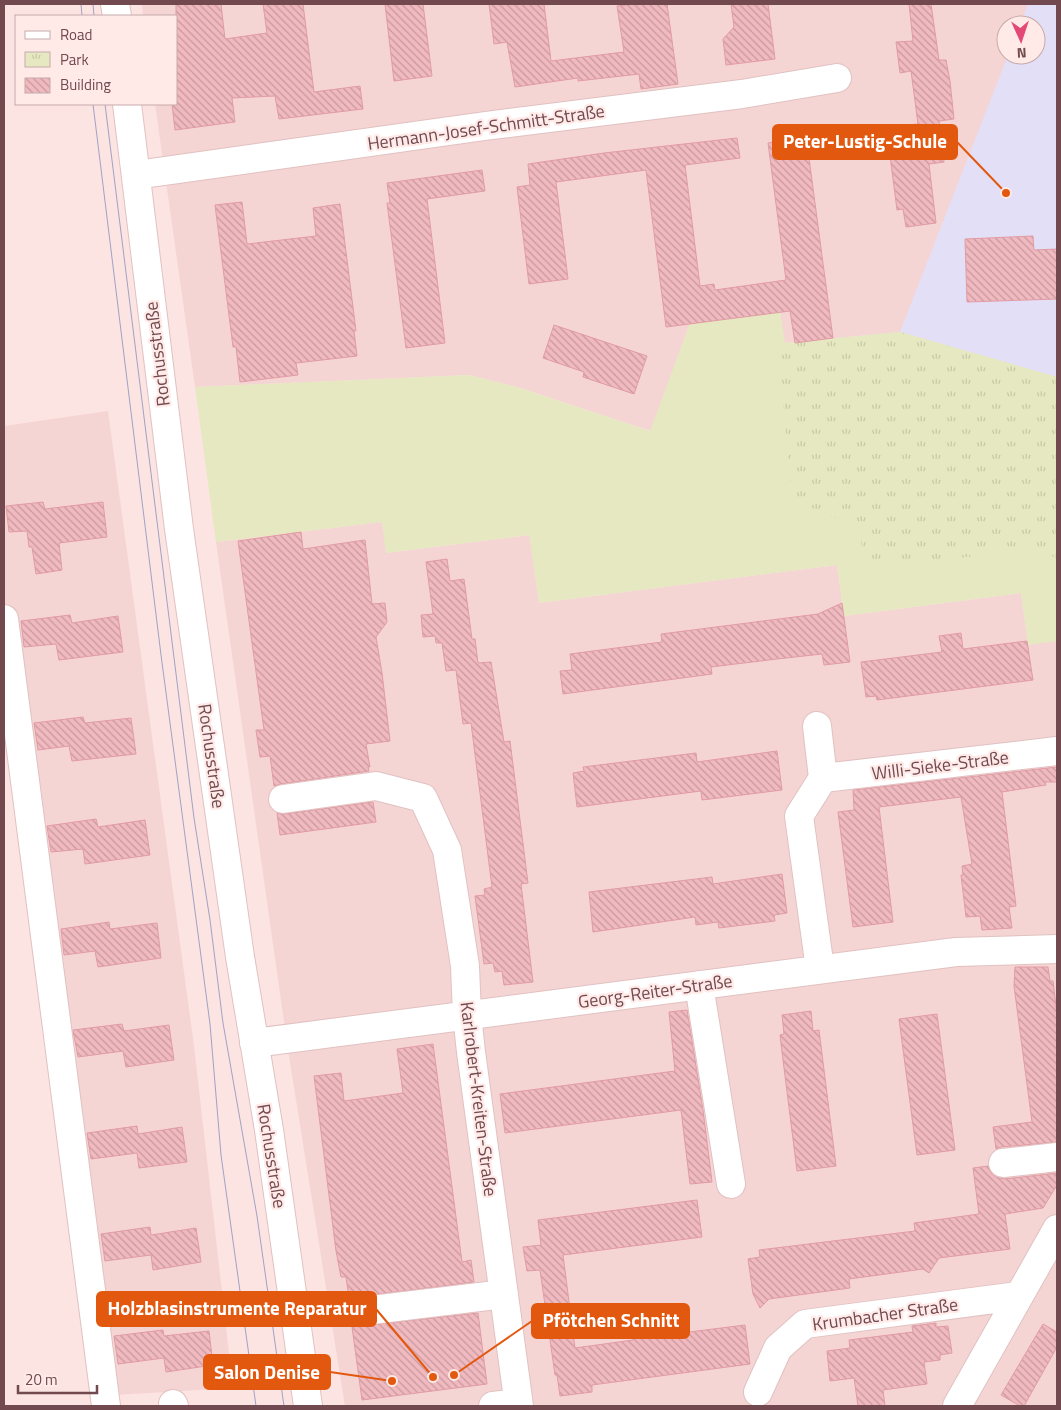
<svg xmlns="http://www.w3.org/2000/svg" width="1061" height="1410" font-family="'Titillium Web',sans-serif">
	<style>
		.residential { fill: #f5d5d3; fill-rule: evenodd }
		.education { fill: #e2dff7 }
		.grass { fill: #e5e8c1 }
		.park { fill: url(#park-tufts) }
		.building { fill: url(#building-back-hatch); stroke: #e29ba4 }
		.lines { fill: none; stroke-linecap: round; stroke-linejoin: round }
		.minor-casing { stroke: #e1c1c1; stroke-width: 30 }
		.minor { stroke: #fff; stroke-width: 28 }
		.tram { stroke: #a2a1c4; stroke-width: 1 }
		.labels { text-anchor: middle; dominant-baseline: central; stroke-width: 4.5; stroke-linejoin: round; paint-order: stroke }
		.street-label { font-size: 18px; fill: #72494f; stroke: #ffeae8 }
		.leader { fill: none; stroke: #e2580f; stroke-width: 2 }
		.callout-dot { fill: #e2580f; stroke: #ffeae8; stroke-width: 2 }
		.callout { fill: #e2580f; stroke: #e2580f; stroke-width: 2 }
		.callout-label { font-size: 19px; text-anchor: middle; font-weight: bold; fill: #fff }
	</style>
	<defs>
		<pattern id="park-tufts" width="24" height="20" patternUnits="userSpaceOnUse" patternTransform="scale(1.25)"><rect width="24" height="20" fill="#e5e8c1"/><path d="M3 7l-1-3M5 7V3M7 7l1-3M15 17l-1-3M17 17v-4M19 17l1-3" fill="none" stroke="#c8c8a8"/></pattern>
		<pattern id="building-back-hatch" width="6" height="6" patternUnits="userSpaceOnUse" patternTransform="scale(1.25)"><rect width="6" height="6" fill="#f0bac0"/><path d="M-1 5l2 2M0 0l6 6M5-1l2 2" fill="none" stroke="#c7999e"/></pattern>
	</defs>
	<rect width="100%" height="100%" fill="#fbe4e2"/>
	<path class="residential" d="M142,4H1057V377L900,332L784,343L780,312L690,323L651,431L517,387L469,375L195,387L155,104H176V16H143ZM1006,25H1036V55H1006Z
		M108,411L194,1046L233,1388L115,1395L4,605V426Z
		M382,522L387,553L530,535L539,603L837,565L844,616L1021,593L1028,644L1057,641V1406H345L288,1050L216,542Z"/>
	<path class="education" d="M1028,4H1057V377L900,332L1008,55H1036V25H1020Z"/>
	<path class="grass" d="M780,312L785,343L900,332L1057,377V641L1028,645L1021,593L844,616L837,565L539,603L529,535L386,553L382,522L216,542L195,387L469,375L517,387L650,431L690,323Z"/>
	<path class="park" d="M900,332L1057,377V559L1041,549L881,566L863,559L860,529L792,499L778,344Z"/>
	<path class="building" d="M176,4H221L225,39L267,33L263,4H303L314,92L360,86L363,109L279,119L275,96L232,98L235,122L175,130L172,104H176Z
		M385,4H423L432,76L394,81Z
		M489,4H544L551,61L624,52L617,6L634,4H667L678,84L641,89L639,74L578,81V78L515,87L507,42L494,44Z
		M731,4H768L775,59L726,65L723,39L734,27Z
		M909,4H931L939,60H946L950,81L954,119L939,121L944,162L929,164L936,223L906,227L903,209L897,210L889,148L809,158L833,338L795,343L790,311L666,327L646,170L556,182L568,279L529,284L517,187L530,185L528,164L604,153L737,138L740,158L685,165L700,286L714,284L715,290L786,280L768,143L851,131L918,124L911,71L900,73L896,42L913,41Z
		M482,170L485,191L427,199L445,343L406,348L387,203H390L387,183Z
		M242,202L247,244L316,236L313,208L340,204L356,331H354L357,356L296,363L298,375L240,382L236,347H233L215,205Z
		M1033,236L1034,250L1057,249V299L967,302L965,239Z
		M554,325L647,356L634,394L583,377L584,372L543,358Z
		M43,502L45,509L103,502L107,537L59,543L62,570L36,574L32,547H29L27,531L9,532L6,506Z
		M301,532L303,549L365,540L372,604L385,603L387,622L376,637L382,673L390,741L366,744L370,767H368L369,771L281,784L274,786L270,756L260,757L256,730H264L238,541Z
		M447,559L450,581L464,579L472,639H475L478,663L491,662L504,742L510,741L528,883L521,884L533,982L504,985L502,971L495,972L493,963L484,964L475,896L485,895L484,889L492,887L471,723L463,724L456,670L446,671L442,643H436L435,636L423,637L421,615L433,614L426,562Z
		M842,603L850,662L824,665L822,654L777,659L711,667L712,674L563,694L560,671L572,670L570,654L662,642L661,634L818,614Z
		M70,615L72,623L118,616L123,652L59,660L56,644L24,647L21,621Z
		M961,633L963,649L1027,641L1033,680L877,700L876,696L866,697L861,662L942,652L939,636Z
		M83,717L85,723L131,718L136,754L72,761L69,746L38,750L34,723Z
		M777,751L782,790L702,800L701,791L577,807L573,773L584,771L583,767L696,753L697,762Z
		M1057,767V782H1045L1046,785L1002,792L1016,906L1009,907L1012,928L982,930L980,916L966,917L961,875H963L962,866L972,864L961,797L879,807L893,922L853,927L838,812L854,810L853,790Z
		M373,802L376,822L280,835L277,813L285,814Z
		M96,819L98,827L145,820L150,855L85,864L83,849L51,852L47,826Z
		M782,874L787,913L774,915L775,921L719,928L718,922L696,925L695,917L593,932L589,892L712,877L713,884Z
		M109,922L110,929L157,923L161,958L98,967L95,951L64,955L61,929Z
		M1015,967H1048L1050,981H1053L1057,1014V1142L1001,1147L996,1149L993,1127L1032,1122L1014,986Z
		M687,1010L703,1110L712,1182L690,1184L681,1110L505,1133L500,1094L675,1071L669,1012Z
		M811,1011L813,1031L819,1030L836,1166L797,1171L783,1060L780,1035L784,1034L782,1015Z
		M937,1014L955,1150L917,1155L899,1019Z
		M122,1024L124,1031L169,1025L174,1060L126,1067L123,1051L78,1057L73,1030Z
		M433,1044L462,1262L471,1260L474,1282L349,1298L346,1277H341L336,1251L314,1076L341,1073L344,1101L403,1093L397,1049Z
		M137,1126L138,1134L182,1127L187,1162L139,1168L137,1153L91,1159L87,1133Z
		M988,1166L991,1173L996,1177L1004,1179L1057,1173V1185L1043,1208L1005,1214L1010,1249L939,1258L929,1273L923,1269L849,1279L850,1288L769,1299L760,1308L753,1294L748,1259L760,1257L759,1250L915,1231L914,1223L979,1214L973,1168Z
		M697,1200L702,1237L563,1255L575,1348L633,1340L631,1324L663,1320L665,1335L745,1325L750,1364L592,1385V1392L560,1396L557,1375H555L540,1270L527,1271L523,1247L541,1245L538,1220Z
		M150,1227L151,1235L196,1228L201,1262L153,1270L151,1255L105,1261L101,1234Z
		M478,1313L487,1384L362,1400L352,1327Z
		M936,1323V1327L948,1326L952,1353L940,1355V1360L924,1362L927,1384L883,1390L885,1406H858L854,1378L830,1381L827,1351L850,1348L849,1340L913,1332L912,1326Z
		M1043,1324L1057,1332V1347L1024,1406H1020L1001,1395Z
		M163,1330L164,1336L209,1331L213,1365L166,1372L164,1358L118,1364L114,1336Z"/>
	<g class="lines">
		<g class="minor-casing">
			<path id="minor" d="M115,4L117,16
				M127,104L179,529L240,957L269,1130L308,1406
				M136,175L485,126L742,94L837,78
				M4,619L106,1406
				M817,726L823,778
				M283,799L376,786L423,798L447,850L465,966L467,1015L471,1052L519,1406
				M820,969L799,816L823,778L1057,751
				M699,985L731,1184
				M254,1043L956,952L1057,949
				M1003,1163L1057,1157
				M355,1312L504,1294
				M758,1392L778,1348L805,1324L1018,1296
				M173,1404L174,1406
				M493,1406L518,1403
				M957,1406L1057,1229"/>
		</g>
		<use href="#minor" class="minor"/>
		<path class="tram" d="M81,4L82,16
			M93,4L94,16
			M93,104L161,655L210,1024L221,1155L256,1406
			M105,104L194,818L210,920L223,1023L257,1216L284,1406"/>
	</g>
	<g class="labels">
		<g class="street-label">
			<text transform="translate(486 127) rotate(-8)">Hermann-Josef-Schmitt-Straße</text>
			<text transform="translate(157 354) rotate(-97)">Rochusstraße</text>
			<text transform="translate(212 756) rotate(82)">Rochusstraße</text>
			<text transform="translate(940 765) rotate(-7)">Willi-Sieke-Straße</text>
			<text transform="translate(655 991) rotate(-8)">Georg-Reiter-Straße</text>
			<text transform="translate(479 1099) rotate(83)">Karlrobert-Kreiten-Straße</text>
			<text transform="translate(272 1156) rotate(81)">Rochusstraße</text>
			<text transform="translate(885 1314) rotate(-8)">Krumbacher Straße</text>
		</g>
	</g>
	<path class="leader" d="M1006 193L957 142M433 1377L376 1309M454 1375L532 1321M392 1381L330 1372"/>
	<g class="callout-dot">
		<circle cx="1006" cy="193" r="5"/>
		<circle cx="433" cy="1377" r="5"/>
		<circle cx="454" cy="1375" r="5"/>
		<circle cx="392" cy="1381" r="5"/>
	</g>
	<g class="callout">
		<rect x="773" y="125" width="184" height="34" rx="5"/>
		<rect x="97" y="1292" width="279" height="34" rx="5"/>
		<rect x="532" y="1304" width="157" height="34" rx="5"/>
		<rect x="204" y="1355" width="126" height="34" rx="5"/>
	</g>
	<g class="callout-label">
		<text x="865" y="148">Peter-Lustig-Schule</text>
		<text x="237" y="1315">Holzblasinstrumente Reparatur</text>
		<text x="611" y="1327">Pfötchen Schnitt</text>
		<text x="267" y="1379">Salon Denise</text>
	</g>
	<rect width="1061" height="1410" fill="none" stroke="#72494f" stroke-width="10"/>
	<rect x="15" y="15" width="162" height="90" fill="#ffeae8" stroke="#c7aaab"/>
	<rect x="25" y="31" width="25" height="8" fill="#ffffff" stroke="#c7aaab"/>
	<text x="60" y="40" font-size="15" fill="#72494f">Road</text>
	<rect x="25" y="52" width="25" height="15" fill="url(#park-tufts)" stroke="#c7aaab"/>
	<text x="60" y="65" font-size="15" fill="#72494f">Park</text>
	<rect x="25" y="78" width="25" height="15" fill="url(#building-back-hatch)" stroke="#c7aaab"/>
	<text x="60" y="90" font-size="15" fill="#72494f">Building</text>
	<g transform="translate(1021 40) rotate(177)"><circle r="24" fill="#ffeae8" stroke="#c7aaab"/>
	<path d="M0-4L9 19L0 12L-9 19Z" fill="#e34975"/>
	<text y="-8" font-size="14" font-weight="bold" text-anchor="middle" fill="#72494f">N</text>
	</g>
	<path d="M18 1385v8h79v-8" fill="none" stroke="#72494f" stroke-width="2.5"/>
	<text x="25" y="1385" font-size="15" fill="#72494f" stroke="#ffeae8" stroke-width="4" paint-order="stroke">20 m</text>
</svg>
